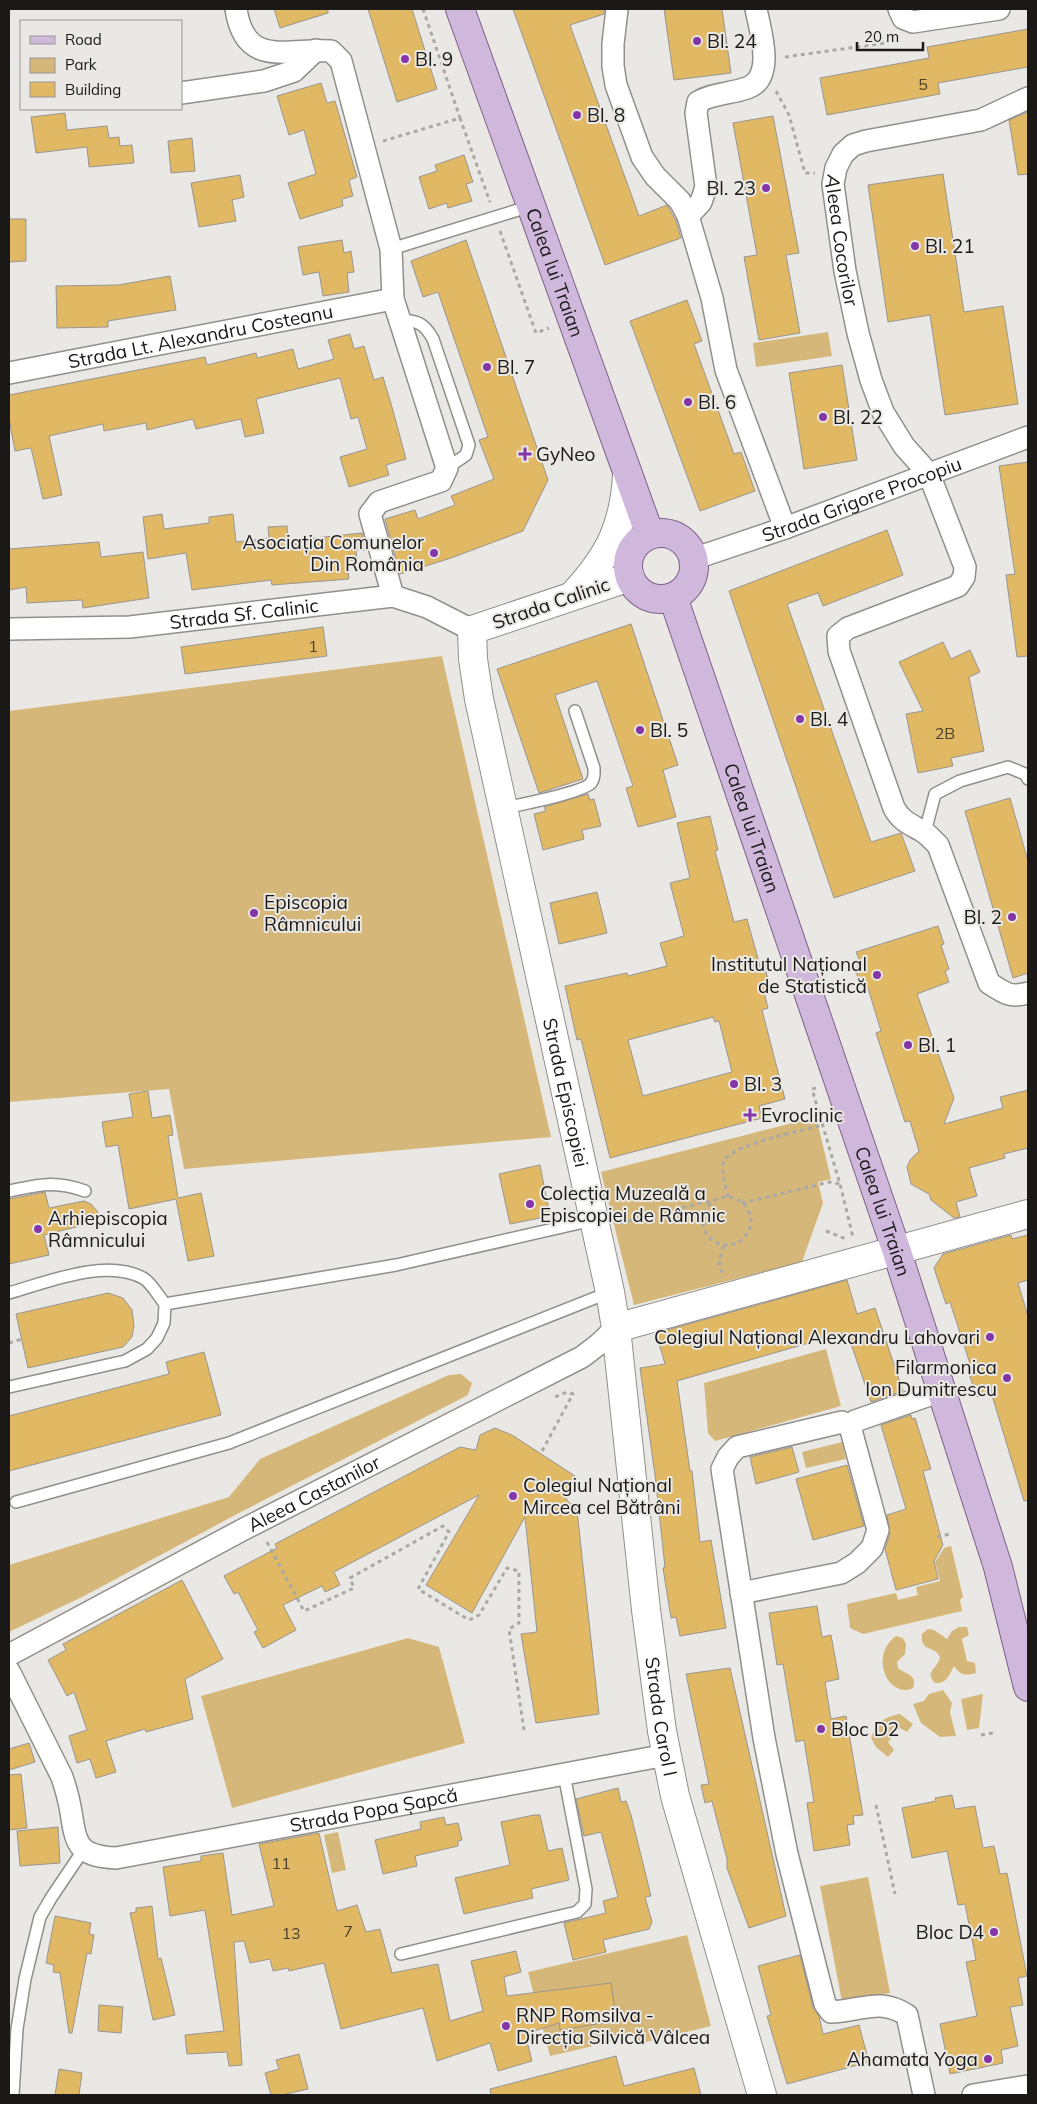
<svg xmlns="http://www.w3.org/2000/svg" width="1037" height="2104" font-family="Mulish,sans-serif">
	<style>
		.green { fill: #d6b77a }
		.building { fill: #e1b863; stroke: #989692; fill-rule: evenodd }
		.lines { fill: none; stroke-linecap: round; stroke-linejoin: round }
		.lane-casing { stroke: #918f8b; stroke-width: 14 }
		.street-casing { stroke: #918f8b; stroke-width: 24 }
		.secondary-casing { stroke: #918f8b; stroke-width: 30 }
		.primary-casing { stroke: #7c6188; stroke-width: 30 }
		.path { stroke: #aba9a6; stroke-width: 3; stroke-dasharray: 4 4; stroke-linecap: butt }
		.lane { stroke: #fff; stroke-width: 11 }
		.street { stroke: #fff; stroke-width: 21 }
		.secondary { stroke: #fff; stroke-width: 28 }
		.primary { stroke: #d0b8dc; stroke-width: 28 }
		.poi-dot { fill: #8435a6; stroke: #eae8e4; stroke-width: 2 }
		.labels { text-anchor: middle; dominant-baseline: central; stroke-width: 4; stroke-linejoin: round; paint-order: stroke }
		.number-label { font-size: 16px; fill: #4c412b }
		.poi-label { font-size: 19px; fill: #1a1918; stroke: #eae8e4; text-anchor: start }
		.street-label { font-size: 19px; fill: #1a1918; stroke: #eae8e4 }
	</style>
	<rect width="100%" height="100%" fill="#eae8e4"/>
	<path class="green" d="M828,332L832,356L756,367L753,343Z
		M442,656L551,1137L184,1169L169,1089L9,1102V711Z
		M816,1117L831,1179L818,1182L823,1203L802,1262L634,1305L601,1172Z
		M826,1349L841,1406L715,1441L708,1433L704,1383Z
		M461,1374L472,1383L468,1395L239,1513L84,1596L9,1632V1565L229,1497L260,1459L449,1375Z
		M842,1442L846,1459L806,1468L802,1452Z
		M951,1546L963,1597L960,1600L962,1611L863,1634L850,1628L847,1604L896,1593L898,1600L918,1595L916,1587L940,1581L935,1562L944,1548Z
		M959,1627H967L969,1635L962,1639L967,1661L975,1663L976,1673C965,1676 960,1675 954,1666C949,1675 947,1684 935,1683C924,1672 937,1669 940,1658C936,1644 920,1654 922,1634L928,1629L934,1630L947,1639L952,1631Z
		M896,1636L903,1638L906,1644L905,1654L897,1662L898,1668C906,1675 918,1674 913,1688C889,1700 868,1656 896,1636Z
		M408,1638L439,1647L465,1743L232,1808L201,1696Z
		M943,1690L952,1703L950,1712L956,1736L940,1737L921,1723L913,1704L924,1701L929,1694Z
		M983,1694L979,1728L967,1730L961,1699Z
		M900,1714L913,1724L907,1732L900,1728L888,1742L894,1750L888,1757L876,1747L871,1738C877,1722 884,1717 900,1714Z
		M338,1832L346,1870L332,1873L324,1835Z
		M868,1877L890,1993L842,2002L820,1886Z
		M687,1935L711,2026L638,2044L632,2037L550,2056L528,1972Z"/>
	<path class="building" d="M274,9H328V13L280,28Z
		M368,9H412L437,89L397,102Z
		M513,9H604V14L570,25L639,216L667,205L676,221L681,238L605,265Z
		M664,9H722L731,73L674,80Z
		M1028,29V67L938,83L940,94L827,115L820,78L929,58L927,47Z
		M321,83L327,103L335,101L357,177L349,180L353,196L342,199L343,206L300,219L288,183L316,174L304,130L289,135L277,96Z
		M1028,112V174L1018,175L1009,120Z
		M65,113L67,130L107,126L109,138L119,137L120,146L132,145L134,163L89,167L87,147L36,153L31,117Z
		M773,116L799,253L786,255L800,333L759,340L744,257L757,255L733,123Z
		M192,138L195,171L171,173L168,141Z
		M464,155L473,182L466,184L472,201L448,208L447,203L429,209L419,177L437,171L435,165Z
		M943,174L964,312L1003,306L1018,404L945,415L930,315L888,322L868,185Z
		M240,175L244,197L232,200L236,221L199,227L191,183Z
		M9,219H26V261L9,262Z
		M342,240L344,253L351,251L354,272L347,273L349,292L323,296L319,272L303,275L298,247Z
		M466,240L548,480L523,531L451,558L400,574L385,519L415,510L418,519L455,505L451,496L494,479L479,440L488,437L438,292L423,297L411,261Z
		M170,276L176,310L108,321V327L57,328L56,286L118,285Z
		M687,300L702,341L694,344L734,454L741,452L755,491L700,511L630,321Z
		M350,334L354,349L364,346L374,380L383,377L392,407L406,459L386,465L389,475L349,487L340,457L367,449L358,417L351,419L340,378L256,399L264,433L245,437L241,419L196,429L193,419L147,430L146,423L104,431L103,424L49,436L62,495L43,499L31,448L15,451L9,419V395L205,357L207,365L256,353L257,358L293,349L298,369L334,359L328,340Z
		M842,365L857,460L804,469L789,373Z
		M1028,462V656L1017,657L1006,575L1015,574L999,466Z
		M162,514L164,529L209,523V517L233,514L236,542L269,538L268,527L287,526L288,544H306V539L362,533L367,550H356L357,560L347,561L349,579L272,585L271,580L192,590L186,553L148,559L143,517Z
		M887,530L903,575L823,606L818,593L787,604L871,842L901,833L915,871L834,898L729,591Z
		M99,542L101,557L143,552L149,598L83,608L82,600L27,603L26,587L9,590V549Z
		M631,624L678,765L663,770L676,817L638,827L626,788L633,786L597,681L555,695L583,779L539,793L497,669Z
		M323,627L327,656L185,674L181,647Z
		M943,642L951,659L970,650L980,672L969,677L984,751L951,758L953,766L918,773L906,714L923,711L899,662Z
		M588,794L590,800L594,799L601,826L582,830L584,839L543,850L534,814L546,811L544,807Z
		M1010,798L1028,861V973L1013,978L965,811Z
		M710,816L718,850L715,851L734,922L747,919L760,966L764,965L771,990L764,992L768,1008L762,1010L785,1099L759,1106L762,1118L610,1158L581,1039L577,1040L565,986L627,973L628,976L667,966L660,943L684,936L670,883L690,878L677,823ZM713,1017L715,1022L719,1021L732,1072L643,1096L628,1040Z
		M597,892L607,933L559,944L550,903Z
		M938,926L944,944L941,945L949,969L945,971L949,982L917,994L954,1098L944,1124L1003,1108L1000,1097L1028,1090V1148L1004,1154L1005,1158L969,1168L977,1196L956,1202L960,1217L954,1218L931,1200L929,1194L911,1184L907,1167L910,1160L919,1151L910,1121L905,1122L876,1033L881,1031L868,988L863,986L856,973L859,959L856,952Z
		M148,1091L152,1118L170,1115L173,1135L168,1136L178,1198L201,1193L214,1256L188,1261L176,1199L129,1209L118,1145L106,1147L102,1122L133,1117L129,1094Z
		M540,1165L550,1216L510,1224L499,1174Z
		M45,1192L49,1208L84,1201L91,1204L98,1212L92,1223L44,1235L49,1255L9,1264V1199Z
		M1011,1235L1012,1239L1028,1235V1280L1018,1283L1028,1316V1500L1024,1501L991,1392L977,1397L968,1371L972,1370L950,1302L946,1304L934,1268L943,1254Z
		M847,1280L857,1314L875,1308L903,1391L871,1402L847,1332L677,1381L690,1471H692L700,1542L711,1540L726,1628L680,1636L676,1617L671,1618L663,1568L665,1567L655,1475L640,1368L665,1364L656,1333Z
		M108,1293L123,1298L132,1310L134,1325L132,1337L123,1347L28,1368L16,1314Z
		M204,1352L221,1415L9,1471V1416L169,1374L166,1362Z
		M911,1415L912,1419L915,1418L931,1469L923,1471L943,1545L934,1561L938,1579L896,1590L885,1549L890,1533L887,1515L906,1509L881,1425Z
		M495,1428L512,1435L575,1476V1486L566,1499L577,1510L599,1714L536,1723L521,1634L537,1632L525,1517L472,1613L426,1585L479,1495L334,1572L340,1585L325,1592L322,1586L283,1605L296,1630L263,1648L254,1632L258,1630L238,1592L234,1594L224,1576L277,1548L275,1544L460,1447L476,1450L480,1435Z
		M792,1447L799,1472L756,1484L750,1457Z
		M847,1465L864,1526L813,1540L796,1479Z
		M182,1580L223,1659L185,1679L193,1719L146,1732L145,1729L106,1741L116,1772L96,1778L90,1759L77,1763L69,1736L87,1730L74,1692L67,1696L48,1660L66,1650L63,1644Z
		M817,1606L822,1637L831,1635L839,1679L825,1682L831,1719L846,1716L863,1815L853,1816L854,1824L847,1825L850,1845L814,1851L807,1803L814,1802L804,1740L796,1742L783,1664L777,1665L769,1613Z
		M730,1668L786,1916L749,1928L727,1868V1859L712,1801L705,1803L701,1785L709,1784L686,1674Z
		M29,1743L35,1762L9,1770V1749Z
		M21,1774L27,1828L9,1830V1775Z
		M618,1788L621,1802L626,1801L631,1815L651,1896L645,1897L652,1922L649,1929L603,1940L606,1952L573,1960L564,1923L606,1913L603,1901L618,1897L601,1832L584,1836L576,1799Z
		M952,1795L955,1809L975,1806L983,1848L994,1846L1000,1874L1007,1873L1027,1976L1018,1978L1023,2005L1010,2007L1018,2046L1001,2050L1003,2063L950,2074L940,2024L977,2016L966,1962L976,1960L965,1904L958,1905L947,1851L912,1858L902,1808L936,1801L935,1798Z
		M534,1815H540L548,1851L562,1848L569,1880L531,1889L533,1898L464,1914L455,1878L510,1865L501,1822Z
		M444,1817L446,1825L458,1823L462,1840L458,1841V1846L415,1856L417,1866L383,1874L375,1840L421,1829L420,1822Z
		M58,1827L60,1863L20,1866L17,1831Z
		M319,1833L337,1911L357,1905L366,1932L380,1929L392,1973L438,1964L450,2021L483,2011L471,1961L516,1951L521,1972L504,1977L507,1996L611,1983L615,2010L606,2012L608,2022L560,2030L559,2023L525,2034L532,2061L498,2071L490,2043L437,2061L423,2008L341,2029L324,1963L289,1971L288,1968L273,1971L270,1959L250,1963L244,1941L234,1942L242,2065L229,2066L227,2052L187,2054L185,2035L224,2031L205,1910L170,1916L163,1867L201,1861V1856L223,1853L232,1915L274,1906L259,1844Z
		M152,1906L158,1959L161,1958L175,2015L153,2020L130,1913L136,1912V1908Z
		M55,1916L91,1923L89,1934L94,1935L91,1954L87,1953L72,2033H69L60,1973L53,1972L54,1965L46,1963Z
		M800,1955L813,2007L819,2016L823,2034L859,2025L869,2062L787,2084L767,2016L771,2015L758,1966Z
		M99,2005L123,2007L121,2033L98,2031Z
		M299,2054L308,2089L282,2095H271L265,2073L279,2069L276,2060Z
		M616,2056L624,2086L694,2068L701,2095H491L490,2089Z
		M59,2069L82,2073L79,2095H55Z"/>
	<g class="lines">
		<g class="lane-casing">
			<path id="lane" d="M391,249L531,206
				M400,320C418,321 424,323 433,339L469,445L466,455L447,468
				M504,808C519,805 584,792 591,783C595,778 594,773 594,768L575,711
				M925,832L935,794L960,781L1008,767L1025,774L1028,779
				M9,1191C39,1185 55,1180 85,1191
				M9,1293C48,1282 105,1258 143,1278C151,1282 159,1297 165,1304L396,1265L593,1220
				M9,1387L125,1361L147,1349L157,1338L164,1323L165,1304
				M16,1502L229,1443L610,1292
				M401,1954L577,1912L585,1904L586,1889L564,1774
				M13,2095L17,2029L25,1979L40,1917L51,1898L84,1849"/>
		</g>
		<g class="street-casing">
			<g id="street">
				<path d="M236,9C245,69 287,48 331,51L341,61L391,249L393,299L447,468L441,481L379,502L370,514L393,596"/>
				<path d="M617,9L613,44V66L616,85L642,157L655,176L680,201L688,216L712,298L726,370L785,528"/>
				<path d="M899,9L903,18L913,22L999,9"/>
				<path d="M181,93L264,81L294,71L316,50"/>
				<path id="s1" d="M1028,98L981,120L866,141L853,145L843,154L836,168L833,184L845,271L858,333L871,380L883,412L904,446L929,474L965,567L964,577L958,586L848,628L838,636L839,651L894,808C901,821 910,824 922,831C928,834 933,841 938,845L989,983C1004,993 1010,998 1028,993"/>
				<path d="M688,216L701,202L706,187L696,113L698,102C713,93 730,94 747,88C776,78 760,30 756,9"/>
				<path id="s2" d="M9,373L393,299"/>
				<path id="s3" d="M693,559L785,528L1028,437"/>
				<path id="s4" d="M9,629L130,627L393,596L427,607L472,630"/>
				<path d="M842,1422L737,1447L728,1457L722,1469L764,1738L787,1854L825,2004L831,2012C861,2011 879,1997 907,2015L924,2095"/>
				<path d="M741,1593L841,1573L857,1563L872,1548L878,1530L851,1430L855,1421L941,1391"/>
				<path id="s5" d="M9,1655L246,1528L582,1357L599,1344L616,1328"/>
				<path id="s6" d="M9,1671L62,1777C66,1789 69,1800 71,1812C76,1845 78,1856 116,1858L666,1755"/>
				<path d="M973,2095L1028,2086"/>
			</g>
		</g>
		<g class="secondary-casing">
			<g id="secondary">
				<path id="s7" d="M630,577L472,630L473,659L479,699L610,1292L616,1328L646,1610L662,1731L675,1796L762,2095"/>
				<path d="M574,594C609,556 624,527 627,475"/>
				<path d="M616,1328L1028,1214"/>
			</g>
		</g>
		<g class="primary-casing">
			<g id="primary">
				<path id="s8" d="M460,9L650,535"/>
				<circle cx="661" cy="566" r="33"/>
				<path id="s9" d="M673,597L896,1249L998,1567L1028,1687"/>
			</g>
		</g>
		<path class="path" d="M423,9L460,118
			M785,57L892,42L894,37
			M776,91L789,115L805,173H815
			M383,141L460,118L490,202
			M500,231L536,333L549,328
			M816,1088L812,1089L840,1184L853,1237
			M728,1197C726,1187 721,1172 723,1163C727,1145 805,1130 823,1125
			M703 1221a24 24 0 1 1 48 0a24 24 0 1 1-48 0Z
			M742,1203L829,1182L840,1184
			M620,1223L714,1200
			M826,1231L846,1239
			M722,1273L719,1261L724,1245
			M9,1343L22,1339
			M542,1451L573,1394L567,1392L555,1397
			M937,1537L950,1534
			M267,1542L304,1611L354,1588L350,1578L443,1526L449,1532L418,1589L469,1620L479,1615L507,1568L519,1571V1623L509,1629L524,1730
			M981,1735L993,1733
			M876,1805L895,1894"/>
		<use href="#lane" class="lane"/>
		<use href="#street" class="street"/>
		<use href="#secondary" class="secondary"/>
		<use href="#primary" class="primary"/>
	</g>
	<g class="poi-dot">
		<circle cx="697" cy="41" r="5"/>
		<circle cx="405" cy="59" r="5"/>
		<circle cx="577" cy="115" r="5"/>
		<circle cx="766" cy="188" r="5"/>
		<circle cx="915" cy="246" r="5"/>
		<circle cx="487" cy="367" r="5"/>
		<circle cx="688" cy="402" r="5"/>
		<circle cx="823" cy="417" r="5"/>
		<path d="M522.5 446.5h5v5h5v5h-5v5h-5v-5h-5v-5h5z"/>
		<circle cx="434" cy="553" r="5"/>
		<circle cx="800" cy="719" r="5"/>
		<circle cx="640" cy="730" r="5"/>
		<circle cx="254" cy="913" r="5"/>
		<circle cx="1012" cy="917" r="5"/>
		<circle cx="877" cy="975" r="5"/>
		<circle cx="908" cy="1045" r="5"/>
		<circle cx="734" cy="1084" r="5"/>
		<path d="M747.5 1107.5h5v5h5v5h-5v5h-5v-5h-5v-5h5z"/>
		<circle cx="530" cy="1204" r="5"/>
		<circle cx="38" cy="1229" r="5"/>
		<circle cx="990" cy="1337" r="5"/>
		<circle cx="1007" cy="1378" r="5"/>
		<circle cx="513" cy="1496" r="5"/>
		<circle cx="821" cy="1729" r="5"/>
		<circle cx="994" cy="1932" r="5"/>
		<circle cx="506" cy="2026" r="5"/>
		<circle cx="988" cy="2059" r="5"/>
	</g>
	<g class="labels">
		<g class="number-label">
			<text x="923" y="84">5</text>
			<text x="313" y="646">1</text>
			<text x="945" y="733">2B</text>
			<text x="281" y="1863">11</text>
			<text x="348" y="1931">7</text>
			<text x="291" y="1933">13</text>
		</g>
		<g class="poi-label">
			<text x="707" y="41">Bl. 24</text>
			<text x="415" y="59">Bl. 9</text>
			<text x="587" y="115">Bl. 8</text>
			<text x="756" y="188" text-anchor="end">Bl. 23</text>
			<text x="925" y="246">Bl. 21</text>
			<text x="497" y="367">Bl. 7</text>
			<text x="698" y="402">Bl. 6</text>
			<text x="833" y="417">Bl. 22</text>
			<text x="536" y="454">GyNeo</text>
			<text x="424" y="542" text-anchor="end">Asociația Comunelor<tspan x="424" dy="22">Din România</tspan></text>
			<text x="810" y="719">Bl. 4</text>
			<text x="650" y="730">Bl. 5</text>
			<text x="264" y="902">Episcopia<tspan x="264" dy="22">Râmnicului</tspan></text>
			<text x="1002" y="917" text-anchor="end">Bl. 2</text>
			<text x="867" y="964" text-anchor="end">Institutul Național<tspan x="867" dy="22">de Statistică</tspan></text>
			<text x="918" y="1045">Bl. 1</text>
			<text x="744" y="1084">Bl. 3</text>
			<text x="761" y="1115">Evroclinic</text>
			<text x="540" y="1193">Colecția Muzeală a<tspan x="540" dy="22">Episcopiei de Râmnic</tspan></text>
			<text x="48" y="1218">Arhiepiscopia<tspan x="48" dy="22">Râmnicului</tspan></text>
			<text x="980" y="1337" text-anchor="end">Colegiul Național Alexandru Lahovari</text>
			<text x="997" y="1367" text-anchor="end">Filarmonica<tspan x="997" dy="22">Ion Dumitrescu</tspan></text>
			<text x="523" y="1485">Colegiul Național<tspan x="523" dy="22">Mircea cel Bătrâni</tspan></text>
			<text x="831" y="1729">Bloc D2</text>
			<text x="984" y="1932" text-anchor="end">Bloc D4</text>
			<text x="516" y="2015">RNP Romsilva -<tspan x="516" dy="22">Direcția Silvică Vâlcea</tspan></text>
			<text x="978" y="2059" text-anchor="end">Ahamata Yoga</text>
		</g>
		<g class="street-label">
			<text stroke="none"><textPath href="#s1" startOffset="285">Aleea Cocorilor</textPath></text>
			<text stroke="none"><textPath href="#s8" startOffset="280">Calea lui Traian</textPath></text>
			<text stroke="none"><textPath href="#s2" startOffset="195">Strada Lt. Alexandru Costeanu</textPath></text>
			<text stroke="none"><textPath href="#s3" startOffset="179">Strada Grigore Procopiu</textPath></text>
			<text transform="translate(551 603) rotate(-19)">Strada Calinic</text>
			<text stroke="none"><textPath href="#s4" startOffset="236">Strada Sf. Calinic</textPath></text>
			<text stroke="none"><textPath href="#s9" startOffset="244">Calea lui Traian</textPath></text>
			<text stroke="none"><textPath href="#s7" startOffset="639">Strada Episcopiei</textPath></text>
			<text stroke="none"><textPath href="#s9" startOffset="649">Calea lui Traian</textPath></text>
			<text stroke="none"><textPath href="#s5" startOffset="345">Aleea Castanilor</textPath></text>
			<text stroke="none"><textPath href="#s7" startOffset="1271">Strada Carol I</textPath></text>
			<text stroke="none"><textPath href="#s6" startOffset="491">Strada Popa Șapcă</textPath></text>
		</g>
	</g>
	<rect width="1037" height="2104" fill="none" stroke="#1a1918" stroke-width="20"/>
	<rect x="20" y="20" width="162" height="90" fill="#eae8e4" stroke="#979592"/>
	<rect x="30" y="36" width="25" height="8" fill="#d0b8dc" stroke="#979592"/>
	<text x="65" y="45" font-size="15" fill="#1a1918">Road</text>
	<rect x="30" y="58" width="25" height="15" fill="#d6b77a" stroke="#979592"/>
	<text x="65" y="70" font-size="15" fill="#1a1918">Park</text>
	<rect x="30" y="82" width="25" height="15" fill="#e1b863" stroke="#979592"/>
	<text x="65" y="95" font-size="15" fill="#1a1918">Building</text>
	<path d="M857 42v8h66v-8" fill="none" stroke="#1a1918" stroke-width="2.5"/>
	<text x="864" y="42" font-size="15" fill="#1a1918" stroke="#eae8e4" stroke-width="4" paint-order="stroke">20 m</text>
</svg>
